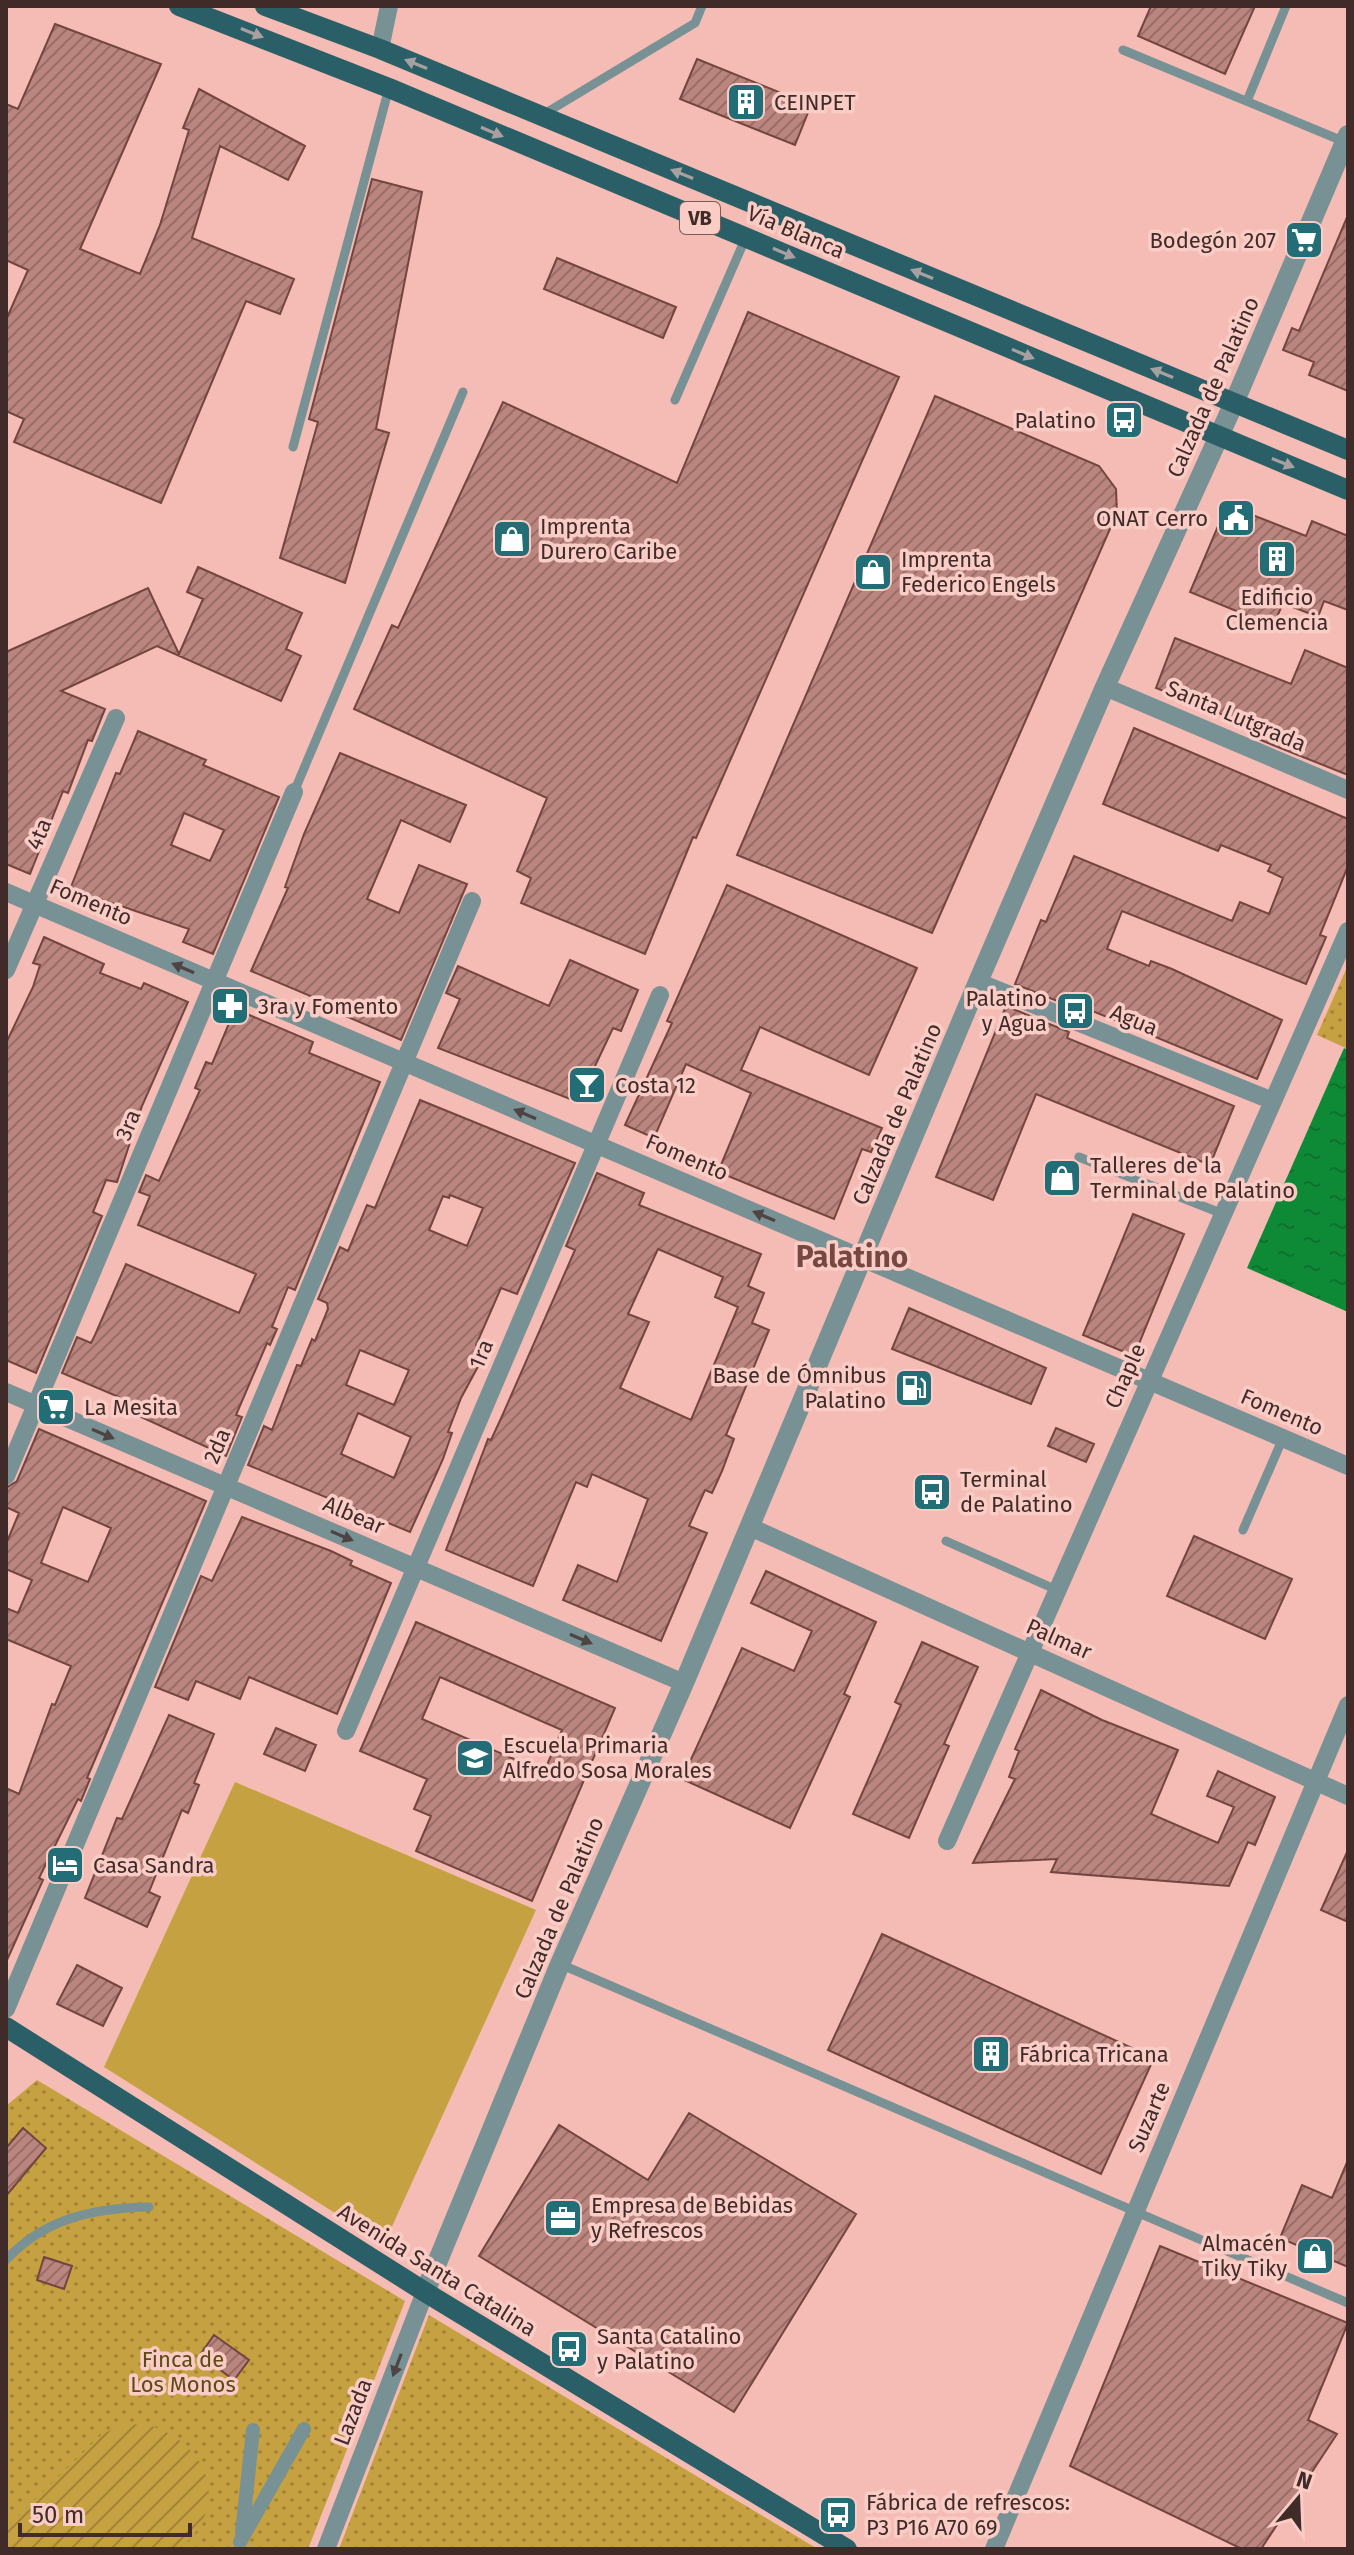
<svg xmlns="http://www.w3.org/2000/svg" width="1354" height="2555" font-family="'Fira Sans',sans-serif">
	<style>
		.grass { fill: #c5a141 }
		.park { fill: url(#park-dots) }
		.garden { fill: url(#garden-furrows) }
		.water { fill: url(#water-ripples) }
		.building { fill: url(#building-hatch); stroke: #74453f; stroke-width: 2; fill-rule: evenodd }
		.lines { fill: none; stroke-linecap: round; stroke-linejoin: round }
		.service { stroke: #779195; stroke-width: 9 }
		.pedestrian { stroke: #779195; stroke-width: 14 }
		.minor { stroke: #779195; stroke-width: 18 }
		.tertiary { stroke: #779195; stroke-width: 20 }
		.primary { stroke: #2b5f67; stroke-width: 20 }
		.oneway { fill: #a7a0a0 }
		.oneway2 { fill: #4e4443 }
		.labels { text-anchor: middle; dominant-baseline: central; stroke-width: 7; stroke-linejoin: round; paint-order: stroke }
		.shield { fill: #faccc6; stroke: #785b57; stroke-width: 2 }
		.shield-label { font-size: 20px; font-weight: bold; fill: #412b28 }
		.poi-label { font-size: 22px; fill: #412b28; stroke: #faccc6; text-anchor: start }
		.street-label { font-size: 22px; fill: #412b28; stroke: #faccc6 }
		.park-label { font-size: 22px; fill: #5e4a15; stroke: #faccc6 }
		.district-label { font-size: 30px; font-weight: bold; fill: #774841; stroke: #faccc6 }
	</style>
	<defs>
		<pattern id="park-dots" width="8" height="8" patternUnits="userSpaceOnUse" patternTransform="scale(2)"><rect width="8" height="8" fill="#c5a141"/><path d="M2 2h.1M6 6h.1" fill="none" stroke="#a28336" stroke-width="1.8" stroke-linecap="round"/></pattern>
		<pattern id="garden-furrows" width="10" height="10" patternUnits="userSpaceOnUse" patternTransform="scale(2)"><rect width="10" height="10" fill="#c5a141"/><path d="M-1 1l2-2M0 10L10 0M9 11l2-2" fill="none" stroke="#a28336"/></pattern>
		<pattern id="water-ripples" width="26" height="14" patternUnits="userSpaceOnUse" patternTransform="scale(2)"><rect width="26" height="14" fill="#0e8a37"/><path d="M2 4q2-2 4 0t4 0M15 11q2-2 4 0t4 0" fill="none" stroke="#0f712e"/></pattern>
		<pattern id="building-hatch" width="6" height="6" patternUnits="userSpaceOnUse" patternTransform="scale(2)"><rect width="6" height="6" fill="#ba857e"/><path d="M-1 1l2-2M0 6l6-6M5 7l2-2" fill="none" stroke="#996d67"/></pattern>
	</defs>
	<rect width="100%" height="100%" fill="#f4bcb4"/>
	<path class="grass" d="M235,1782L536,1910L384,2244L104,2067Z"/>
	<path class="park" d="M1348,965V1049L1317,1035Z
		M37,2080L405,2301L308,2549H6V2106Z
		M429,2315L816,2548L818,2549H339Z"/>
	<path class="garden" d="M145,2424C207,2441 234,2505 179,2549H6V2528L101,2435L122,2425Z"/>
	<path class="water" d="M1344,1048L1348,1050V1312L1247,1268Z"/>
	<path class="building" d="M1151,6H1255L1225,74L1138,36Z
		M55,24L161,64L80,249L140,274L160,225L189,130L183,128L199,89L305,146L288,180L220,146L192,238L294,279L280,314L246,301L161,503L14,442L24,419L6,411V320L28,270L6,260V104L18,109Z
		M697,59L811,105L795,145L680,99Z
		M372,179L422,192L376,429L389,433L345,583L280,558L318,422L309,419Z
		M1348,215V391L1309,375L1314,362L1283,350L1292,328L1299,331Z
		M557,258L676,307L663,338L544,289Z
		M748,312L899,377L696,838L693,837L645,954L521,903L531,878L517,871L547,798L354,709L392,625L398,628L503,402L677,483Z
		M935,396L1099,466L1116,489L1117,513L932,933L737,855Z
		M1227,505L1306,536L1312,521L1348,536V610L1324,601L1318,617L1283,603L1273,626L1190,592Z
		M198,567L302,613L286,649L301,656L281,701L157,646L61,691L105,709L92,741L88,740L68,793L63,791L30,874L6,864V652L148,588L179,654L203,599L187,592Z
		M1175,638L1291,684L1305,650L1348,668V775L1258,739L1261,730L1156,688Z
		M1134,728L1348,819V866L1320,935L1326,937L1306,984L1122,911L1107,949L1149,966L1151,961L1172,969L1282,1020L1257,1079L1078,1005L1077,1009L1015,984L1041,920L1046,922L1074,856L1232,921L1240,902L1269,914L1283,878L1268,871L1271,865L1221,845L1218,851L1103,804Z
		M138,731L206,760L203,765L279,797L213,954L183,942L189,929L100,899L97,904L69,892L116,773L120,774ZM184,813L224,830L210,861L171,845Z
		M340,753L466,805L450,842L401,820L367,899L399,913L419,865L467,884L401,1040L318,1004L320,1000L251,971L288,888L285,887L304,834Z
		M727,885L917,968L869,1075L760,1027L741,1070L882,1128L871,1152L862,1149L834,1219L718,1172L751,1093L686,1064L654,1138L625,1125L672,1023L667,1021Z
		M44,937L104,964L100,973L141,989L144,983L188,1002L142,1106L117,1182L106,1180L93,1212L102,1216L36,1373L6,1360V1043L33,987L40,965L33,963Z
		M570,960L638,990L621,1031L613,1028L578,1102L438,1048L460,999L446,993L458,966L549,1006Z
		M1006,1006L1069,1032L1067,1038L1234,1106L1210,1165L1036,1094L993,1200L936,1177Z
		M235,1009L313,1042L309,1053L380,1082L295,1290L288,1287L272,1327L277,1329L270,1345L267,1343L236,1415L242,1417L226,1456L115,1405L119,1397L62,1373L77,1337L91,1343L95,1335L126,1264L239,1313L256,1274L138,1225L150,1196L139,1192L146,1175L159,1181L200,1090L195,1088L206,1062L212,1064Z
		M420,1100L575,1163L517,1294L501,1288L476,1345L487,1350L461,1398L448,1432L452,1433L443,1459L410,1532L248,1465L264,1426L272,1430L297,1365L301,1366L312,1339L315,1341L328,1309L327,1303L318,1299L340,1247L348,1251L367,1205L375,1208ZM450,1195L483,1208L467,1246L429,1230L443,1196L449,1198ZM360,1350L409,1370L394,1405L346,1385ZM358,1413L411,1437L394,1478L341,1454Z
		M597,1173L644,1193L639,1205L761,1254L748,1286L764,1293L752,1323L769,1330L726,1435L734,1439L722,1471L712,1493L705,1490L689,1526L707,1533L661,1641L563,1600L578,1565L617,1582L648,1499L592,1474L587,1487L576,1482L533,1586L446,1550L488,1439L491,1440L503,1414L575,1250L566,1246ZM658,1249L723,1277L715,1297L738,1307L691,1420L620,1388L649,1322L628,1314Z
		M1133,1214L1184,1234L1134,1356L1083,1335Z
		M909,1308L1046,1368L1031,1404L892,1349Z
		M1056,1428L1094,1444L1086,1462L1048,1446Z
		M39,1429L206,1501L87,1778L90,1779L81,1801L78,1799L39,1878L43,1880L7,1960L6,1788L19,1794L52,1704L55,1705L71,1666L6,1639V1608L18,1613L32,1580L6,1569V1544L19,1513L6,1507V1488L17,1481ZM63,1507L111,1528L88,1582L41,1563Z
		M242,1517L331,1551L352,1561L350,1565L391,1583L337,1714L249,1677L240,1699L196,1681L188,1700L155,1687L201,1576L212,1581Z
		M1194,1536L1292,1579L1265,1639L1167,1596Z
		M766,1571L876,1622L844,1694L850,1697L790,1828L682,1779L742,1648L794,1671L812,1631L751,1603Z
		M416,1622L615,1708L532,1901L416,1851L431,1816L414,1809L427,1779L360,1751ZM440,1677L562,1730L544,1772L422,1719Z
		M922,1642L978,1667L944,1744L949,1746L909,1838L853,1814L901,1705L895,1702Z
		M1041,1690L1102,1720L1178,1750L1151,1814L1218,1843L1234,1807L1207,1796L1218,1771L1275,1797L1255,1845L1248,1842L1229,1886L1051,1872L1057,1859L973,1863L1015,1779L1009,1777L1019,1751L1015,1749Z
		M169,1715L214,1734L194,1783L199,1785L188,1813L182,1810L149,1892L160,1897L147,1927L85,1898L117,1818L122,1819Z
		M276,1728L316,1745L305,1771L264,1754Z
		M1348,1850V1922L1321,1910Z
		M882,1934L1154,2058L1101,2174L828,2050Z
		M77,1965L122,1988L103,2026L57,2004Z
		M689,2113L856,2214L734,2412L479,2256L559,2125L648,2180Z
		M23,2128L46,2148L6,2196V2148Z
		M1348,2160V2267L1280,2238L1302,2185L1332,2198Z
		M1160,2246L1348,2323L1308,2420L1337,2434L1261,2549H1242L1070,2466Z
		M44,2257L72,2266L64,2289L37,2280Z
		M214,2335L249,2360L234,2380L200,2355Z"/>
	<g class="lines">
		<path class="service" d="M1123,50L1345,142
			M1247,101L1286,6
			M544,114L695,23L702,6
			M675,400L746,237
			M293,447L389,88
			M294,792L463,392
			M1079,1157L1223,1214
			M1243,1530L1283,1438
			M946,1541L1057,1590
			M560,1964L1348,2303
			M6,2260C45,2218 94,2208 149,2207"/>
		<path class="pedestrian" d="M242,2533L253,2430
			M240,2542L304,2429"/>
		<path class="minor" d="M380,49L389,6
			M1105,687L1348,790
			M6,892L1348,1466
			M6,970L116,718
			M978,982L1273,1101
			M6,1392L684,1683
			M6,1476L294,792
			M750,1527L1348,1796
			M346,1731L660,995
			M947,1841L1348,931
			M6,2009L472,901
			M326,2549L425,2292
			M994,2549L1348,1705"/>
		<path class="tertiary" d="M425,2292L560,1964L684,1683L978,982L1105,687L1234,403L1348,135"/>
		<path class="primary" d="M179,6L389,88L1348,490
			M265,6L380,49L1348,450
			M6,2027L425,2292L847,2549"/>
	</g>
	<defs><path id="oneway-solid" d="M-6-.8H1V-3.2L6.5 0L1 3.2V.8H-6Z" transform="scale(2)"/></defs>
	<g class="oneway">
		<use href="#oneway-solid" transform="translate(252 33) rotate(22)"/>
		<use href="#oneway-solid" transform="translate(416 64) rotate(-158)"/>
		<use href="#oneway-solid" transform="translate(492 132) rotate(23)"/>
		<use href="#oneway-solid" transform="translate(682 174) rotate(-158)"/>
		<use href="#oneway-solid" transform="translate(784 253) rotate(23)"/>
		<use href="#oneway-solid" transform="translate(922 274) rotate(-158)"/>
		<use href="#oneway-solid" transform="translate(1023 354) rotate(23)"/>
		<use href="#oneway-solid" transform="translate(1162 373) rotate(-158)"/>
		<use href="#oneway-solid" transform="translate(1283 463) rotate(22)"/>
	</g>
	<g class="oneway2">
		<use href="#oneway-solid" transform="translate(183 968) rotate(-157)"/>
		<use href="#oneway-solid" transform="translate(525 1114) rotate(-157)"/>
		<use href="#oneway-solid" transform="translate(764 1216) rotate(-157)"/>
		<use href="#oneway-solid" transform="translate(103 1434) rotate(23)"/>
		<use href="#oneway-solid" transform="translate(342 1536) rotate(23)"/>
		<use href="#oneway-solid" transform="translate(581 1639) rotate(23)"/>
		<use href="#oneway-solid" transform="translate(397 2365) rotate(111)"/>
	</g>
	<defs>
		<g id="building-square" transform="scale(2)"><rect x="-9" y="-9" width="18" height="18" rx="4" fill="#236d77" stroke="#faccc6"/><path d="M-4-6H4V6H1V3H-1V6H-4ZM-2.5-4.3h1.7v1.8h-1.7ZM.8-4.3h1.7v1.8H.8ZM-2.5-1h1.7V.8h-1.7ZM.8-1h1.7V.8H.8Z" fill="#fff"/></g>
		<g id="supermarket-square" transform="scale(2)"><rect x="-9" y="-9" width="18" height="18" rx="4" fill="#236d77" stroke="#faccc6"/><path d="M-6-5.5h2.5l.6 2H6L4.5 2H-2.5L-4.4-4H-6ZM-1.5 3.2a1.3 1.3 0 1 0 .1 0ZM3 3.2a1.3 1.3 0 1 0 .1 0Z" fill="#fff"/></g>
		<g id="bus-square" transform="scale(2)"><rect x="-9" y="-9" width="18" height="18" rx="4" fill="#236d77" stroke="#faccc6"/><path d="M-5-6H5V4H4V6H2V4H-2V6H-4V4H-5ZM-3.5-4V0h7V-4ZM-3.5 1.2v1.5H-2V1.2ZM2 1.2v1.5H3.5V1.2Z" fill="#fff"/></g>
		<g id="civic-square" transform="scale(2)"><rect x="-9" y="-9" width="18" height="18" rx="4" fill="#236d77" stroke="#faccc6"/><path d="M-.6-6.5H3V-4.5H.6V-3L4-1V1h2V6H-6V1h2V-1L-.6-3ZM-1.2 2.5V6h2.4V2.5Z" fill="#fff"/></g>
		<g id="shop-square" transform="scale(2)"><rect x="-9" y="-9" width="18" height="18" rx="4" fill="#236d77" stroke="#faccc6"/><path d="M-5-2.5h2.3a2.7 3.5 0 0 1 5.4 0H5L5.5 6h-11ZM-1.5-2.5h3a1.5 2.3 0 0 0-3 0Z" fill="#fff"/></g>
		<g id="pharmacy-square" transform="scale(2)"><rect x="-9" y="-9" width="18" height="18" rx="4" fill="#236d77" stroke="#faccc6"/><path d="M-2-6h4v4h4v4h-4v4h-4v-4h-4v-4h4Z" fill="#fff"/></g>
		<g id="bar-square" transform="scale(2)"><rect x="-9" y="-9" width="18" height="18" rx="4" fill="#236d77" stroke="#faccc6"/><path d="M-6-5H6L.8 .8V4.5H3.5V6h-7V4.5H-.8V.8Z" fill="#fff"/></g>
		<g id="fuel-square" transform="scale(2)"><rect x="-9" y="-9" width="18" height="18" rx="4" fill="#236d77" stroke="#faccc6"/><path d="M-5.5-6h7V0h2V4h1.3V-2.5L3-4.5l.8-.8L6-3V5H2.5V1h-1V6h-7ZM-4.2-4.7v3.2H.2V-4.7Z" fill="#fff"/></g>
		<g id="school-square" transform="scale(2)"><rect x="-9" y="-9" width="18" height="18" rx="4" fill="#236d77" stroke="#faccc6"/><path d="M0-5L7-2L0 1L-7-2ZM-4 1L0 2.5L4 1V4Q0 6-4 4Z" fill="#fff"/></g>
		<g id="hotel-square" transform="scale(2)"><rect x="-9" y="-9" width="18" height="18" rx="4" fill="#236d77" stroke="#faccc6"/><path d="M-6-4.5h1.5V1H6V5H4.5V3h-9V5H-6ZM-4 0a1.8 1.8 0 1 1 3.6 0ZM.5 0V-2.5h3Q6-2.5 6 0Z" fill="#fff"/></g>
		<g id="office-square" transform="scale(2)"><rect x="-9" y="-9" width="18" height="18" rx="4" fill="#236d77" stroke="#faccc6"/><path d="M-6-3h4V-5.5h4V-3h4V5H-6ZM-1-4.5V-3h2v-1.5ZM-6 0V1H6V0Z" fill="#fff"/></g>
	</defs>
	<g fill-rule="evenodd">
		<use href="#building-square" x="746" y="102"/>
		<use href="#supermarket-square" x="1304" y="240"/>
		<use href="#bus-square" x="1124" y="420"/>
		<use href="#civic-square" x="1236" y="518"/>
		<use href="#shop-square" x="512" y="539"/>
		<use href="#building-square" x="1277" y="559"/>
		<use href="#shop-square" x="873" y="572"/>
		<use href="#pharmacy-square" x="230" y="1006"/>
		<use href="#bus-square" x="1075" y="1011"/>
		<use href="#bar-square" x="587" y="1085"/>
		<use href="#shop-square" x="1062" y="1178"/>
		<use href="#fuel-square" x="914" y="1388"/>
		<use href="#supermarket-square" x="56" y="1407"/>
		<use href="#bus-square" x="932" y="1492"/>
		<use href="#school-square" x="475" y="1758"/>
		<use href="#hotel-square" x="65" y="1865"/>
		<use href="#building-square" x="991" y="2054"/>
		<use href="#office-square" x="563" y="2218"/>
		<use href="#shop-square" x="1315" y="2256"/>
		<use href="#bus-square" x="569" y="2349"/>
		<use href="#bus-square" x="838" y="2515"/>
	</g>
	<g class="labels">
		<rect class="shield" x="680" y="202" width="40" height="32" rx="6"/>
		<g class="shield-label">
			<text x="700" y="218">VB</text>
		</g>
		<g class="poi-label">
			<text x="774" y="102">CEINPET</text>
			<text x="1276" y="240" text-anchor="end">Bodegón 207</text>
			<text x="1096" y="420" text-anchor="end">Palatino</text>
			<text x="1208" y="518" text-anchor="end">ONAT Cerro</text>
			<text x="540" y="526">Imprenta<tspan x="540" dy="25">Durero Caribe</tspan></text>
			<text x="901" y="559">Imprenta<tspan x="901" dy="25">Federico Engels</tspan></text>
			<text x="1277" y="597" text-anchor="middle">Edificio<tspan x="1277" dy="25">Clemencia</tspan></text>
			<text x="1047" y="998" text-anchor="end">Palatino<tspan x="1047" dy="25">y Agua</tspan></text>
			<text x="258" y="1006">3ra y Fomento</text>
			<text x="615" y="1085">Costa 12</text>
			<text x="1090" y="1165">Talleres de la<tspan x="1090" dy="25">Terminal de Palatino</tspan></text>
			<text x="886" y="1375" text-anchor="end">Base de Ómnibus<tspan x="886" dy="25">Palatino</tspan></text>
			<text x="84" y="1407">La Mesita</text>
			<text x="960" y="1479">Terminal<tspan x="960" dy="25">de Palatino</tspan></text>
			<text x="503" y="1745">Escuela Primaria<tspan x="503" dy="25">Alfredo Sosa Morales</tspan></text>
			<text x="93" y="1865">Casa Sandra</text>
			<text x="1019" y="2054">Fábrica Tricana</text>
			<text x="591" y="2205">Empresa de Bebidas<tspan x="591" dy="25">y Refrescos</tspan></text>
			<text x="1287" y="2243" text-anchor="end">Almacén<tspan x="1287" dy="25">Tiky Tiky</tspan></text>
			<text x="597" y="2336">Santa Catalino<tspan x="597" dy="25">y Palatino</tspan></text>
			<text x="866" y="2502">Fábrica de refrescos:<tspan x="866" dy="25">P3 P16 A70 69</tspan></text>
		</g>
		<g class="street-label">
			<text transform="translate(796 232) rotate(23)">Vía Blanca</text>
			<text transform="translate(1213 387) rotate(-66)">Calzada de Palatino</text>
			<text transform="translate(1236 716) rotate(23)">Santa Lutgrada</text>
			<text transform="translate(39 834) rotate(-67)">4ta</text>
			<text transform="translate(91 902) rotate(23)">Fomento</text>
			<text transform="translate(1134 1020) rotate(22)">Agua</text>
			<text transform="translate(897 1114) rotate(-67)">Calzada de Palatino</text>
			<text transform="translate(128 1125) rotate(-67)">3ra</text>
			<text transform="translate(687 1157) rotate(23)">Fomento</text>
			<text transform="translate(481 1354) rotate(-67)">1ra</text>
			<text transform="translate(1125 1376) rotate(-66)">Chaple</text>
			<text transform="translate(1282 1412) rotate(23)">Fomento</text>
			<text transform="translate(217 1446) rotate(-67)">2da</text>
			<text transform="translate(354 1515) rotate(23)">Albear</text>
			<text transform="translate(1059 1639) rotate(24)">Palmar</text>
			<text transform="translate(559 1908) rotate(-67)">Calzada de Palatino</text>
			<text transform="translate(1149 2117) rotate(-67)">Suzarte</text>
			<text transform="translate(437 2270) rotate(32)">Avenida Santa Catalina</text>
			<text transform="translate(353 2412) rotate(-69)">Lazada</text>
		</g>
		<g class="park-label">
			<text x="183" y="2359">Finca de<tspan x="183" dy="25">Los Monos</tspan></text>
		</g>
		<g class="district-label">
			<text x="852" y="1257">Palatino</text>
		</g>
	</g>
	<rect width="1354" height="2555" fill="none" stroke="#412b28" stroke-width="16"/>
	<g transform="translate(1298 2499) rotate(19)" stroke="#faccc6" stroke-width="6" paint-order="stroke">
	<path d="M0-6L14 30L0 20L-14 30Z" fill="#412b28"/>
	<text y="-12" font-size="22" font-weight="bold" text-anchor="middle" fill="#412b28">N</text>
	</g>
	<path d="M20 2523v12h170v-12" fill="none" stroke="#412b28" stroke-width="4"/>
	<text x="32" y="2523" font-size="24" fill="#412b28" stroke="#faccc6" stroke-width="6" paint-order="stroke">50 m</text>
</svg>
